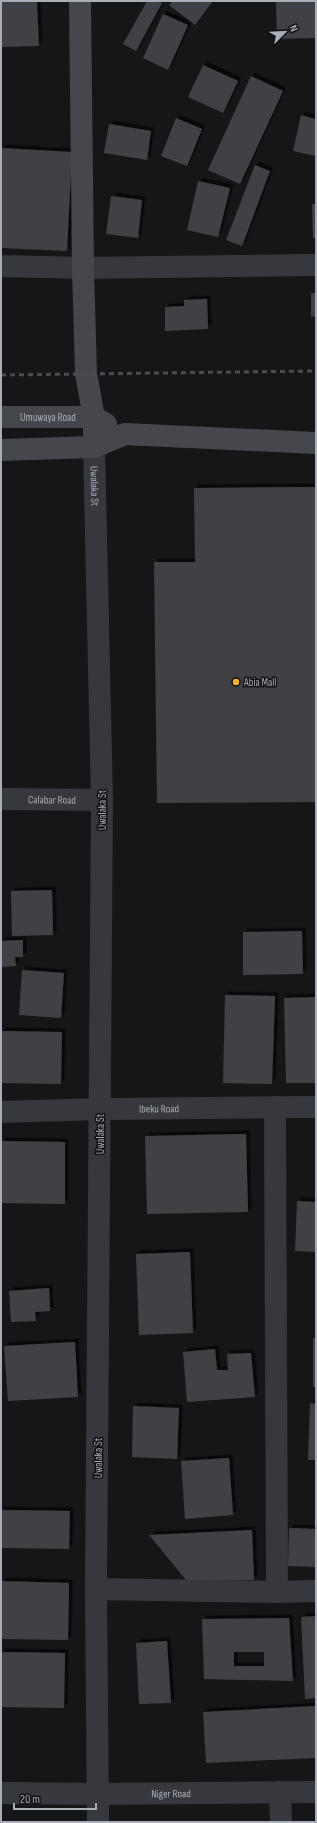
<svg xmlns="http://www.w3.org/2000/svg" width="317" height="1823" font-family="'Sofia Sans Condensed',sans-serif">
	<style>
		.building { fill: #404145; fill-rule: evenodd; filter: url(#shadow) }
		.lines { fill: none; stroke-linecap: round; stroke-linejoin: round }
		.street { stroke: #37383d; stroke-width: 22 }
		.secondary { stroke: #45474d; stroke-width: 22 }
		.rail { stroke: #4a4c52; stroke-width: 3; stroke-dasharray: 5 4; stroke-linecap: butt }
		.poi-dot { fill: #f2b134; stroke: #111113; stroke-width: 1.5 }
		.labels { text-anchor: middle; dominant-baseline: central; stroke-width: 3; stroke-linejoin: round; paint-order: stroke }
		.street-label { font-size: 11px; fill: #a8adb8; stroke: #111113 }
		.poi-label { font-size: 11px; fill: #a8adb8; stroke: #111113; text-anchor: start }
	</style>
	<defs>
		<filter id="shadow"><feDropShadow dx="3.5" dy="-3.5" stdDeviation="0" flood-color="#0009"/></filter>
	</defs>
	<rect width="100%" height="100%" fill="#161618"/>
	<path class="building" d="M1,1H37L39,46L1,47Z
		M147,1H158L162,3L136,51L123,44Z
		M173,1H213L195,25L169,5Z
		M276,1H316V38L277,39Z
		M163,14L188,25L168,70L143,58Z
		M203,65L238,81L223,113L188,97Z
		M251,76L283,91L240,184L208,170Z
		M301,115L316,119V156L293,151Z
		M176,118L202,129L187,166L161,156Z
		M109,124L151,131L147,160L104,153Z
		M1,148L72,152L67,251L1,248Z
		M255,165L270,171L242,246L226,240Z
		M198,181L230,188L218,237L187,230Z
		M111,196L142,200L138,238L106,234Z
		M312,204H316V238H313Z
		M311,293H316V316L311,317Z
		M207,299L208,329L165,331V307L184,306V300Z
		M316,487V802L157,803L154,562H195L194,488Z
		M52,890L53,935L12,936L11,891Z
		M302,931L303,974L243,975V932Z
		M23,940V957H15L16,966L1,967V941Z
		M22,970L64,973L61,1018L19,1015Z
		M225,995L275,996L272,1084L223,1083Z
		M316,997V1083H286L284,998Z
		M1,1031L62,1032L61,1084L1,1083Z
		M246,1134L248,1212L147,1214L145,1136Z
		M1,1141L65,1142V1204L1,1203Z
		M297,1201L316,1202V1252L295,1251Z
		M190,1252L193,1333L139,1335L136,1254Z
		M49,1288L50,1311L35,1312L36,1321L11,1322L9,1291Z
		M313,1338H316V1387H313Z
		M75,1342L78,1397L8,1401L4,1346Z
		M215,1349L217,1370H228L227,1354L251,1353L255,1397L187,1402L183,1352Z
		M310,1403L316,1404V1460H308Z
		M133,1406L179,1408L177,1459L132,1457Z
		M229,1458L233,1515L185,1519L181,1461Z
		M1,1510L70,1511L69,1549L1,1548Z
		M289,1528L316,1529V1567L288,1566Z
		M252,1530L254,1580L187,1581L149,1535Z
		M1,1581L69,1583L68,1640L1,1639Z
		M316,1616V1698L305,1699L301,1617Z
		M289,1618L293,1681L204,1679L202,1619ZM234,1652H264V1666H234Z
		M167,1641L171,1703L139,1704L136,1643Z
		M1,1652L65,1653L64,1708L1,1707Z
		M316,1706V1758L206,1763L203,1712Z"/>
	<g class="lines">
		<g class="street">
			<path d="M1,266L83,268L316,265"/>
			<path id="s1" d="M94,447L102,800L96,1589L98,1822"/>
			<path id="s2" d="M1,799L102,800"/>
			<path d="M275,1107L277,1592"/>
			<path id="s3" d="M1,1112L101,1109L316,1107"/>
			<path d="M96,1589L277,1592L316,1591"/>
			<path d="M280,1792L281,1822"/>
			<path id="s4" d="M1,1793L98,1794L316,1792"/>
		</g>
		<g class="secondary">
			<path d="M80,1L83,268L86,374L94,417V447"/>
			<path id="s5" d="M1,417H94L106,424"/>
			<path d="M1,450L94,447L125,434L316,443"/>
		</g>
		<path class="rail" d="M1,375L316,371"/>
	</g>
	<circle class="poi-dot" cx="236" cy="682" r="4"/>
	<g class="labels">
		<g class="street-label">
			<text stroke="none"><textPath href="#s5" startOffset="47">Umuwaya Road</textPath></text>
			<text stroke="none"><textPath href="#s1" startOffset="39">Uwalaka St</textPath></text>
			<text stroke="none"><textPath href="#s2" startOffset="51">Calabar Road</textPath></text>
			<text transform="translate(102 810) rotate(-90)">Uwalaka St</text>
			<text stroke="none"><textPath href="#s3" startOffset="158">Ibeku Road</textPath></text>
			<text transform="translate(100 1134) rotate(-90)">Uwalaka St</text>
			<text transform="translate(98 1458) rotate(-90)">Uwalaka St</text>
			<text stroke="none"><textPath href="#s4" startOffset="170">Niger Road</textPath></text>
		</g>
		<g class="poi-label">
			<text x="244" y="682">Abia Mall</text>
		</g>
	</g>
	<rect width="317" height="1823" fill="none" stroke="#a8adb8" stroke-width="4"/>
	<g transform="translate(285 32) rotate(66)" stroke="#111113" stroke-width="3" paint-order="stroke">
	<path d="M0-3L7 15L0 10L-7 15Z" fill="#a8adb8"/>
	<text y="-6" font-size="11" font-weight="bold" text-anchor="middle" fill="#a8adb8">N</text>
	</g>
	<path d="M14 1803v6h82v-6" fill="none" stroke="#a8adb8" stroke-width="2"/>
	<text x="20" y="1803" font-size="12" fill="#a8adb8" stroke="#111113" stroke-width="3" paint-order="stroke">20 m</text>
</svg>
